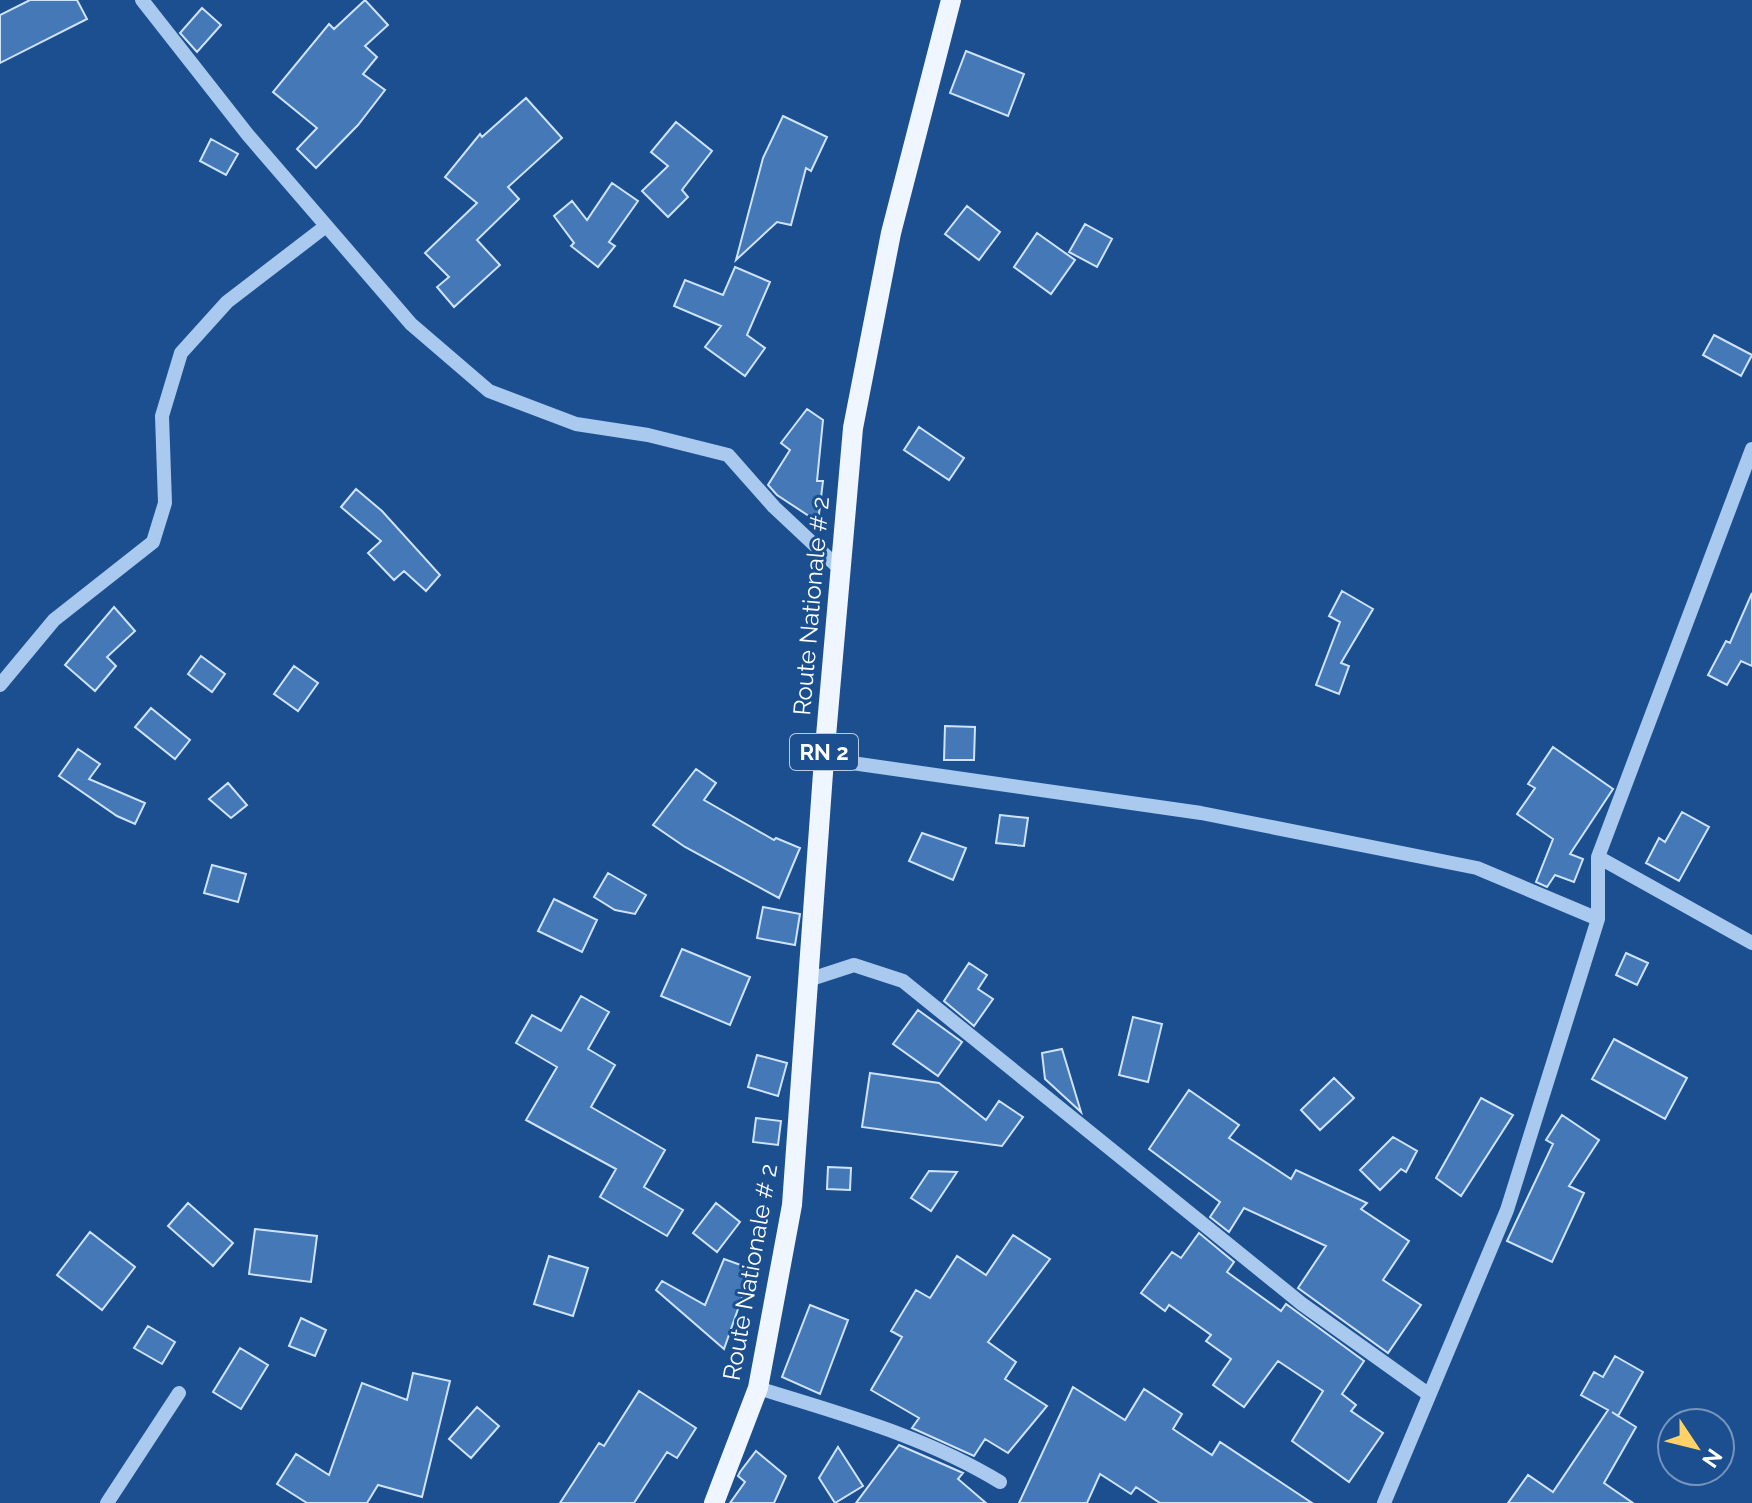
<svg xmlns="http://www.w3.org/2000/svg" width="1752" height="1503" font-family="Raleway,sans-serif">
	<style>
		.building { fill: #4478b7; stroke: #cfe3fa; stroke-width: 2 }
		.lines { fill: none; stroke-linecap: round; stroke-linejoin: round }
		.minor { stroke: #a9c9ee; stroke-width: 14 }
		.major { stroke: #f0f6ff; stroke-width: 20 }
		.labels { text-anchor: middle; dominant-baseline: central; stroke-width: 6; stroke-linejoin: round; paint-order: stroke }
		.shield { fill: #1b4f8f; stroke: #bbcadd; stroke-width: 2 }
		.shield-label { font-size: 22px; font-weight: bold; fill: #fff }
		.street-label { font-size: 24px; fill: #fff; stroke: #1b4f8f }
	</style>
	<rect width="100%" height="100%" fill="#1b4f8f"/>
	<path class="building" d="M30,0H77L87,19L0,63V15Z
		M365,0L388,25L365,46L377,57L363,74L385,90L358,125L316,168L297,149L317,128L273,92L329,24L334,29Z
		M202,8L221,25L197,52L180,33Z
		M966,51L1024,74L1008,116L950,93Z
		M526,98L562,138L508,187L519,199L477,240L500,265L454,307L437,287L449,277L425,253L477,203L445,177L480,134L482,137Z
		M783,116L827,137L811,171L806,168L791,225L777,222L736,260L763,158Z
		M676,122L712,151L682,190L688,197L668,217L642,191L668,166L651,152Z
		M211,139L238,154L226,175L200,161Z
		M612,183L638,201L609,242L615,246L598,267L571,246L574,243L554,216L572,201L587,220Z
		M967,206L1000,232L979,260L945,234Z
		M1085,224L1112,239L1097,267L1069,252Z
		M1037,233L1075,260L1051,294L1014,267Z
		M735,267L770,282L747,335L765,348L745,376L705,347L721,326L674,306L685,280L723,295Z
		M1714,335L1752,355L1741,376L1703,355Z
		M807,409L823,420L817,481H823L818,522L777,495L768,485L790,450L781,443Z
		M919,427L964,458L949,480L904,450Z
		M356,489L382,511L440,575L426,591L404,571L394,580L368,553L381,541L341,507Z
		M1342,591L1373,609L1341,663L1349,666L1339,694L1316,685L1340,622L1329,616Z
		M1752,593V666L1741,661L1727,685L1708,675L1726,641L1730,643Z
		M114,607L135,631L107,657L116,666L95,691L65,665Z
		M201,656L225,674L212,692L188,674Z
		M294,666L318,683L298,711L274,694Z
		M151,708L190,740L175,759L135,727Z
		M945,726L975,727L974,760H944Z
		M1553,747L1613,789L1570,854L1583,859L1574,882L1555,875L1547,887L1536,882L1553,839L1517,814L1535,788L1528,784Z
		M78,749L100,764L89,779L145,803L135,824L117,816L59,776Z
		M696,769L716,783L704,800L774,840L776,838L800,848L779,898L685,847L653,825Z
		M228,783L247,805L231,818L209,799Z
		M1682,812L1709,827L1679,881L1646,863L1659,838L1665,842Z
		M1000,815L1028,818L1024,846L996,843Z
		M922,833L966,848L953,880L909,861Z
		M212,865L246,874L238,902L204,893Z
		M608,873L646,895L635,914L615,910L594,897Z
		M554,899L597,920L582,952L538,931Z
		M763,907L800,914L795,945L757,938Z
		M682,949L750,977L730,1025L661,996Z
		M1626,953L1648,963L1637,985L1616,975Z
		M969,963L987,975L978,989L993,999L974,1026L944,1001Z
		M581,996L609,1012L588,1049L615,1065L591,1107L665,1150L644,1187L683,1210L667,1236L600,1197L616,1169L526,1120L557,1067L516,1043L532,1015L561,1031Z
		M918,1010L962,1042L938,1076L893,1044Z
		M1133,1017L1162,1024L1148,1082L1119,1075Z
		M1614,1039L1687,1078L1665,1119L1592,1079Z
		M1062,1049L1081,1112L1045,1079L1042,1053Z
		M757,1055L787,1063L778,1096L748,1087Z
		M870,1073L939,1083L986,1120L999,1101L1023,1117L1002,1146L862,1127Z
		M1334,1078L1354,1098L1320,1130L1301,1110Z
		M1189,1090L1239,1125L1229,1138L1291,1179L1296,1170L1367,1203L1361,1209L1409,1241L1383,1280L1421,1305L1388,1353L1298,1288L1326,1246L1244,1208L1229,1232L1210,1217L1220,1202L1149,1149Z
		M1481,1098L1513,1115L1461,1196L1436,1178Z
		M1562,1115L1599,1140L1569,1186L1584,1193L1552,1262L1507,1241L1553,1144L1546,1140Z
		M756,1118L781,1121L778,1145L753,1142Z
		M1393,1137L1417,1151L1406,1172L1401,1169L1380,1190L1360,1170Z
		M828,1167L851,1168L850,1190L827,1189Z
		M929,1171L957,1172L931,1211L911,1198Z
		M188,1203L233,1243L213,1266L168,1226Z
		M716,1203L740,1222L717,1252L693,1233Z
		M255,1229L317,1236L311,1282L249,1274Z
		M90,1232L135,1267L102,1310L57,1275Z
		M1199,1233L1234,1262L1227,1272L1281,1311L1286,1304L1364,1361L1342,1394L1356,1405L1351,1411L1383,1433L1349,1482L1292,1441L1323,1391L1278,1361L1244,1407L1213,1385L1231,1359L1206,1341L1211,1335L1169,1305L1165,1311L1141,1293L1172,1252L1181,1258Z
		M1013,1235L1050,1259L988,1342L1016,1362L1005,1379L1047,1406L1008,1453L985,1439L974,1456L912,1428L919,1418L871,1390L902,1337L891,1331L916,1290L930,1298L957,1256L986,1275Z
		M549,1256L588,1268L573,1316L534,1304Z
		M724,1259L752,1269L724,1349L656,1290L662,1281L705,1305Z
		M810,1305L848,1320L820,1394L782,1377Z
		M301,1318L326,1330L315,1356L289,1346Z
		M148,1326L175,1342L162,1364L134,1348Z
		M240,1348L268,1365L241,1409L213,1392Z
		M1615,1356L1643,1372L1618,1416L1612,1412L1636,1427L1604,1483L1633,1503H1508L1528,1475L1553,1492L1608,1410L1581,1395L1594,1372L1603,1377Z
		M413,1373L450,1381L422,1497L378,1485L367,1503H307L277,1484L296,1454L329,1475L362,1383L407,1400Z
		M1073,1387L1125,1420L1144,1389L1182,1414L1173,1429L1212,1455L1220,1442L1312,1503H1160L1136,1487L1131,1494L1100,1474L1087,1503H1019Z
		M639,1391L696,1428L677,1458L667,1452L634,1503H560L599,1443L604,1446Z
		M477,1407L499,1426L471,1458L449,1439Z
		M899,1445L963,1473L958,1479L986,1503H856Z
		M838,1447L863,1486L835,1503L819,1478Z
		M756,1451L786,1476L774,1503H730L745,1482L738,1476L740,1472Z"/>
	<g class="lines">
		<path class="minor" d="M142,0L248,135L411,324L489,391L576,424L648,435L728,455L774,507L840,569
			M0,685L54,620L153,542L165,503L162,416L181,353L227,302L326,226
			M824,759L1201,813L1477,868L1598,919
			M1598,857L1752,943
			M808,980L854,965L903,981L1302,1304L1428,1394
			M758,1388C841,1414 925,1436 1000,1482
			M107,1503L179,1393
			M1384,1503L1507,1210L1598,919V857L1752,449"/>
		<path class="major" d="M714,1503L758,1388L792,1205L824,759L853,428L891,233L951,0"/>
	</g>
	<g class="labels">
		<rect class="shield" x="790" y="734" width="68" height="36" rx="6"/>
		<g class="shield-label">
			<text x="824" y="752">RN 2</text>
		</g>
		<g class="street-label">
			<text transform="translate(811 606) rotate(-85)">Route Nationale # 2</text>
			<text transform="translate(750 1272) rotate(-80)">Route Nationale # 2</text>
		</g>
	</g>
	<g transform="translate(1696 1447) rotate(125)"><circle r="38" fill="#1b4f8f" stroke="#7695bc" stroke-width="2"/>
	<path d="M0-6L14 30L0 20L-14 30Z" fill="#ffd166"/>
	<text y="-12" font-size="22" font-weight="bold" text-anchor="middle" fill="#ffffff">N</text>
	</g>
</svg>
